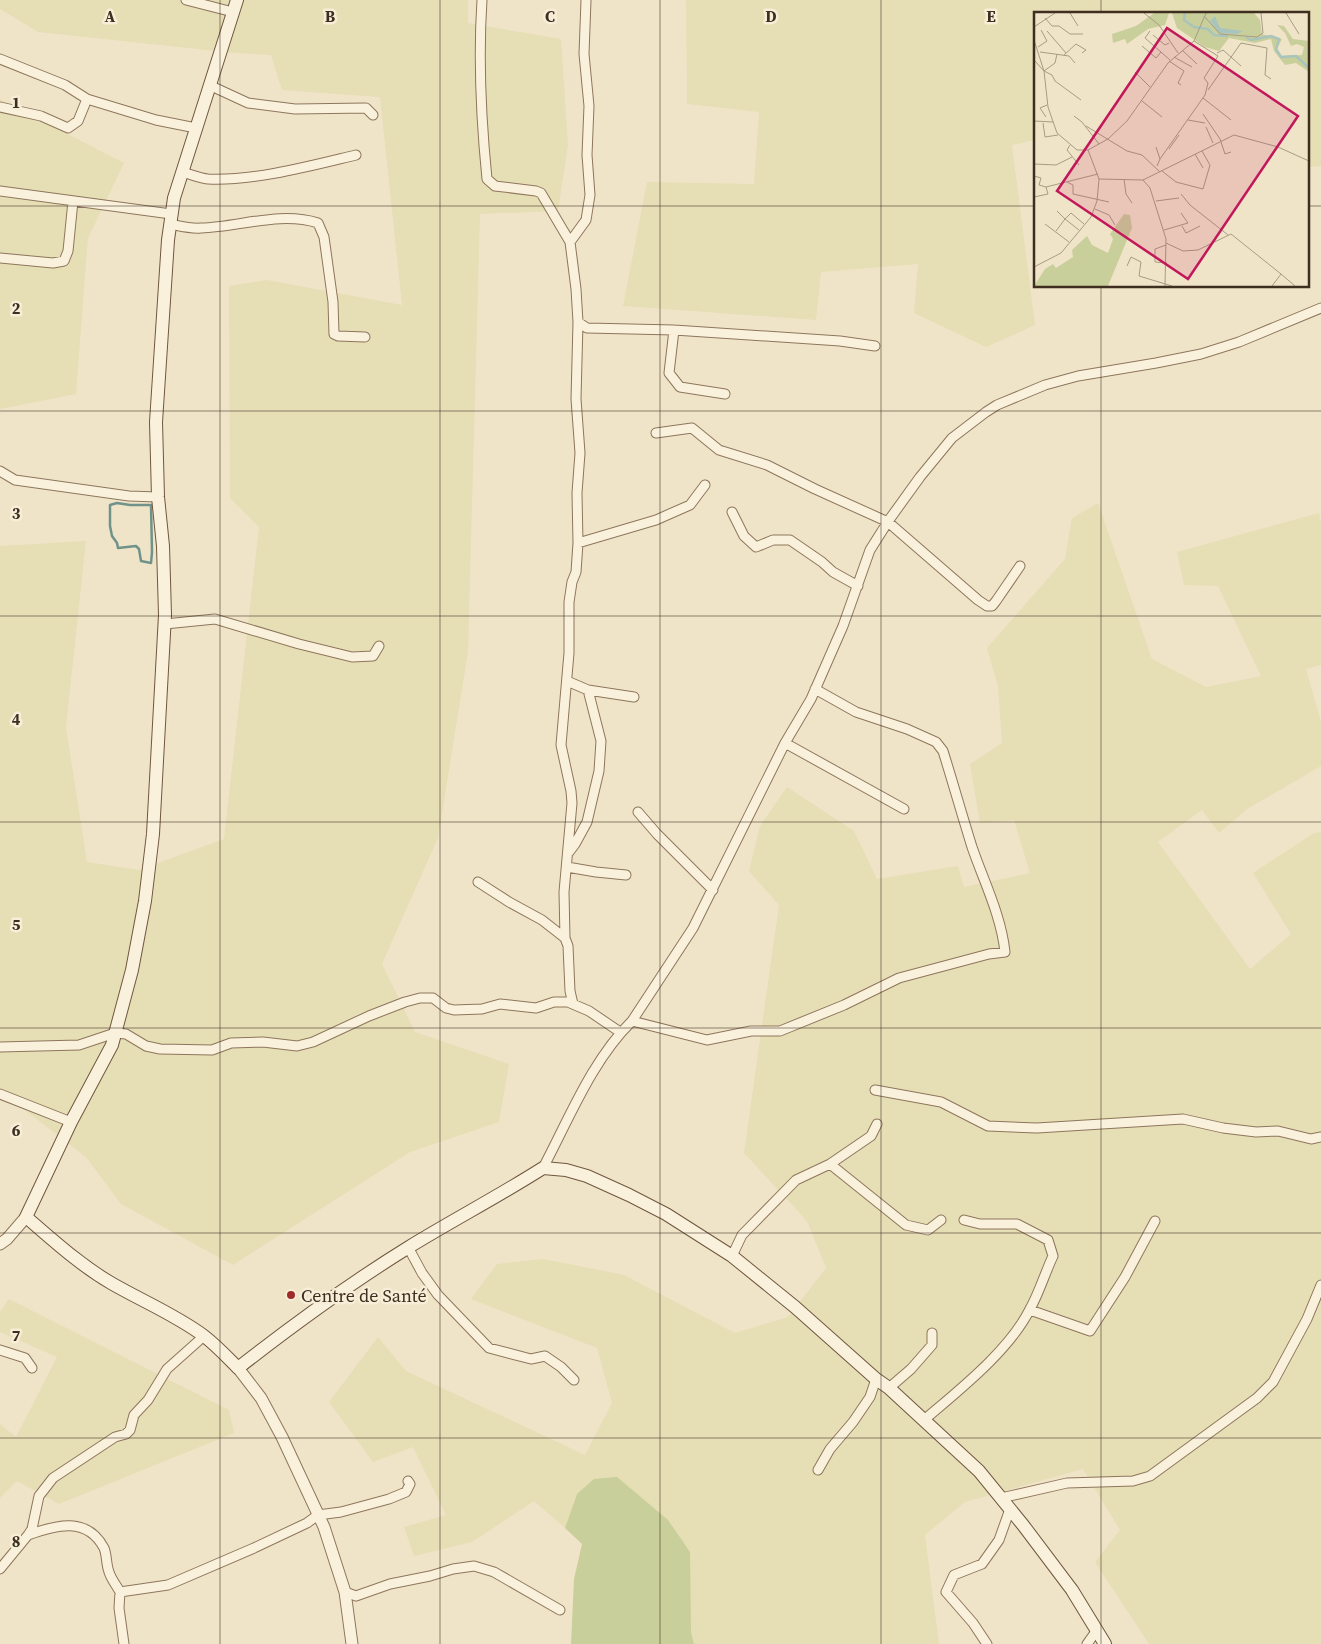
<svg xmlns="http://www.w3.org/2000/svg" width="1321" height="1644" font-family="'Source Serif 4',serif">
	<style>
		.farmland { fill: #e6deb5 }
		.green { fill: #c9cf9b }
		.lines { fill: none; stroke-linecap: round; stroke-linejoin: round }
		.stream { stroke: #6f938a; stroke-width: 2.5 }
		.minor-casing { stroke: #8d765c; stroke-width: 11 }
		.tertiary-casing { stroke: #8d765c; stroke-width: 13 }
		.secondary-casing { stroke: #6f573f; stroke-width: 14 }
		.minor { stroke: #faf1dc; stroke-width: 9 }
		.tertiary { stroke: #faf1dc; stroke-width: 11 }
		.secondary { stroke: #faf1dc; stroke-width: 12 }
		.grid { fill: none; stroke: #3d2e20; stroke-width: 1; stroke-opacity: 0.55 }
		.poi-dot { fill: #9e2a2b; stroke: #f7eed8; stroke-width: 2 }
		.labels { text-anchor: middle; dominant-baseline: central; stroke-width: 5; stroke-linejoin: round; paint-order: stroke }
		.poi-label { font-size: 18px; fill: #3d2e20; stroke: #f7eed8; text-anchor: start }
		.inset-river { fill: none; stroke: #a9c4bc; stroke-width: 2.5 }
		.inset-road { fill: none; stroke: #a89b85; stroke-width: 1 }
		.view { fill: #c2185b; fill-opacity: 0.15; stroke: #c2185b; stroke-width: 2.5 }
		.inset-edge { fill: none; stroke: #3d2e20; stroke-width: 2.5 }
		.grid-label { font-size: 16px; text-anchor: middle; font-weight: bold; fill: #3d2e20; stroke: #f7eed8; stroke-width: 5; stroke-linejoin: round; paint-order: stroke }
	</style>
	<rect width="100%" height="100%" fill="#f0e4c8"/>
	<path class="farmland" d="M0,0H468V23L561,39L568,145L558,211L480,214L468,652L438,838L382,964L415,1032L509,1064L499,1122L410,1152L233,1265L121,1204L86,1157L0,1091V546L86,541L66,727L87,862L139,870L224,839L259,527L230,498L229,286L267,280L402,305L380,97L282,90L271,55L235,53L38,32L0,9Z
		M686,0H1321V166L1307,167V14H1035V140L1012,145L1035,325L986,347L914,313L918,264L821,272L816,320L623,306L647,182L754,184L759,112L687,104Z
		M0,99L124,163L88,238L76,394L0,409Z
		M1098,503L1152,659L1206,687L1261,676L1218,586L1184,585L1177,552L1319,513L1321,522V665L1306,669L1321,722V766L1247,809L1219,833L1202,810L1158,842L1250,969L1291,934L1253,873L1314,833L1321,832V1644H1149L1095,1562L1120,1530L1083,1469L965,1502L925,1535L939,1644H694L691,1632L577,1494L565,1528L534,1501L472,1542L414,1556L404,1527L446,1515L413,1447L373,1462L329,1402L378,1337L406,1371L585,1455L612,1403L597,1348L471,1299L497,1264L543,1259L624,1275L735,1333L788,1317L826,1268L807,1221L744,1153L779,905L749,871L760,826L787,787L854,831L877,879L958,866L964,887L1030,873L1014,820L980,823L970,764L1002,743L998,686L987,648L1065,559L1072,518Z
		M9,1299L229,1410L234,1433L59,1504L17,1481L0,1498V1424L16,1437L57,1357L0,1332V1312Z"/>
	<path class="green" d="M617,1477L668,1520L690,1552L691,1632L694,1644H571L574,1579L582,1544L565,1528L577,1494L594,1479Z"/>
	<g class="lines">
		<path class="stream" d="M117,503L130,505H151L152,552L151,563L141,561L139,549L136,546L118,548L117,543L112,536L110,526V505Z"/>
		<g class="minor-casing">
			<path id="minor" d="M186,0L233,12
				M482,0C478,60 481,119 487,179L495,186L536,191L541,193L570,242L576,289L578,322L576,399L580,453L577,493L578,543L576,572L572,582L569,602V653L561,745L571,791L572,803L564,892L565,938
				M0,59L65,85L87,99L156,120L196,128
				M209,85L248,103L295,109L366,108L373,115
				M0,107L41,116L68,128L78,121L87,99
				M182,172C190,174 199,178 208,179C255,181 310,166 356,155
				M0,191L171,214
				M170,224C180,226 191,229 201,228C239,227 280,211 318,223L324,237L333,302L334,334L338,336L365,337
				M570,242L586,220L590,195L587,155L589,106L584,54L586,0
				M0,258L53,263L64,261L68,251L73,201
				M578,322L587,328L674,330L840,341L875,346
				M674,330L669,373L680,387L725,394
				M656,433L692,428L719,450L767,465L815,489L888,522L978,600L987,606H992L996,601L1020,566
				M0,471L15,480L129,496L158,497
				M732,512L744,536L756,547L773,540H790L822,562L833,572L858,586
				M578,543L656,520L690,505L705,485
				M165,624L215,619L299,644L352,657L373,656L379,646
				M567,681L588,690L634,697
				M785,743L904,809
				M638,812L657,834L713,890
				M569,852L575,844L587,822L599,771L601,741L588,690
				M567,867L596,872L626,875
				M478,882L509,902L542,920L565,938L568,946L570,991L573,1004
				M632,1021L707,1040L751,1031H780L844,1005L899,978L989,954L1005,952C1001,915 984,882 972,847C962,815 953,783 943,751L936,742L907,729L856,712L815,689
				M0,1047L79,1045L115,1033L126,1034L146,1046L160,1049L212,1050L231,1043L263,1042L297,1046L313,1042L369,1016L405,1002L420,998H433L446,1008L454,1010L482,1009L500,1004L536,1008L554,1002H568L589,1011L620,1032
				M875,1090L941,1102L988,1126L1037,1128L1183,1119L1223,1128L1256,1132L1278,1131L1311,1139L1321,1137
				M0,1094L71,1122
				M830,1164L906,1225L928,1230L941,1220
				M543,1168C569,1119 592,1060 632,1021L693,928L785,743L811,699L843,626L870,550L889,520L920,477L952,438L986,412L997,405L1045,385L1078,376L1156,363L1201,354L1239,342L1321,308
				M408,1247L422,1273L438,1295L489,1348L531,1359L545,1356L561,1367L574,1380
				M732,1256L742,1235L796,1180L830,1164L871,1136L877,1124
				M1030,1310L1090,1331L1125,1277L1155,1221
				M0,1350L25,1358L32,1368
				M889,1388L911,1369L932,1345V1333
				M924,1420C959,1390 1009,1351 1030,1309C1039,1293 1045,1273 1053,1256L1048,1240L1017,1224H980L964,1220
				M818,1470L830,1449L853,1422L870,1397L876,1379
				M1001,1498L1067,1483L1133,1481L1150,1476L1257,1398L1273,1382L1307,1319L1321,1285
				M28,1535C56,1525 87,1516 104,1548C107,1555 106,1564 109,1572C111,1579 117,1586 120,1592L168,1585L254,1548L307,1523L318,1515L341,1512L389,1499L406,1492L410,1484L408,1481
				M0,1569L28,1535L32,1529L39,1496L53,1478L115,1437L126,1434L130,1430L134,1415L148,1400L167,1369L204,1336
				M120,1592L119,1608L124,1644
				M345,1592L356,1596L390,1584L430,1576L453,1569L474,1566L494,1572L560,1610
				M987,1644L973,1623L946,1592L954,1575L982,1564L999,1540L1010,1509
				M1087,1644L1097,1630"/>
		</g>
		<g class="tertiary-casing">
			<path id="tertiary" d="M0,1244L7,1239L26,1217
				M238,1368L261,1398L282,1437L324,1527L345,1592L352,1644"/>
		</g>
		<g class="secondary-casing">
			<path id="secondary" d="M237,0L174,198L168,240L156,422L158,497L163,546L165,615L153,834L145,901L132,970L112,1045L71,1122L26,1217C53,1240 80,1265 111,1283C142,1301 176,1315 204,1336C217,1346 227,1357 238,1368C293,1325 349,1284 409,1247C453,1220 499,1196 543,1168L566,1170L587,1176L629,1195L666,1214L732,1256L795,1307L876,1379L889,1388L979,1471L1023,1525L1072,1590L1105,1644"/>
		</g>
		<use href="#minor" class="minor"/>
		<use href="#tertiary" class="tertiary"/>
		<use href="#secondary" class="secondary"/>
	</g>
	<path class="grid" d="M220,0V1644M440,0V1644M660,0V1644M881,0V1644M1101,0V14M0,206H1035M1307,206H1321M1101,286V1644M0,411H1321M0,616H1321M0,822H1321M0,1028H1321M0,1233H1321M0,1438H1321"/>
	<circle class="poi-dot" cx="291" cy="1295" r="5"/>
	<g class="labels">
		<g class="poi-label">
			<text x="301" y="1295">Centre de Santé</text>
		</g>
	</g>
	<g transform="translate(1034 12)">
		<rect width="275" height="275" fill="#f0e4c8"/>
		<path d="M120,1H135L131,13L114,17L93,32L91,27L79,31L78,22L102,14ZM138,1H220L226,8L228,22L248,27L243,37L247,44L268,43L270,35L263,32L257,34L251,21L243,13L250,14L259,27L275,29V60L262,51L251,53L240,39L237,27L221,31L195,26L185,39L171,35L143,16ZM90,202L96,203L98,216L74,274H0L11,257L19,252L22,256L39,245L38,238L53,224L58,233L74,241L79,227L76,222Z" fill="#c9cf9b"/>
		<path d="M181,4L186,16L209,19L203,22L185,21L176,9Z" fill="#a9c4bc"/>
		<path class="inset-river" d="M151,1L150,8L160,15L174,17L180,23L194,24M212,25L217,28L237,24L245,27L242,37L247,45L262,44L275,56"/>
		<path class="inset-road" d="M36,1L44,14M110,1L125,13L144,41M252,1L265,22M170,4L186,22L223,25L229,21L227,1M11,6L18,14H25L36,22H49M0,15L21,1M13,19L32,41M116,19L111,26L136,48M119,23L131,33L135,31M0,28L10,59L21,51L23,42M108,34L122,46L127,40M4,35L13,29L7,18M148,38L163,52M6,40L35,44L41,51M183,41L189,38L207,54M30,43L42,32L52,38L48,41M140,45L158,55M0,48L10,59L14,95L23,121L43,138H54M135,49L150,59L144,71L147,73M10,59L18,63L21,69L47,88M101,60L116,75M174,78L207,31L233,36L231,63L237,67M169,86L197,108M108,89L128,105M169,102L186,127L191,142L197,140M40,104L48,110L65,132M12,105L6,96L13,93M154,108L171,111M0,109L19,110M9,111L11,125L24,123M52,114L93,139L108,143L126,160M172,115L179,131M36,133L33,138L45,153M122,135L126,147L123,154M135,137L145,123M161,142L169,156M126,147L171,83L174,71L170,66L184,44L160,29M0,152L22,153L38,145M128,159L142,170L169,177L176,153L168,139M0,164L7,166L5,173L12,175L64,162M90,167L92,182L98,191M109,168L200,123L244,135L275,149M33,170L39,173V182L75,190M147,182L156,193L194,223M0,185L14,182L12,175M122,189L145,186M61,197L75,203L81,213M23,199L31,207L37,201L50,212M11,212L35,230M148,214L152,221L166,214M130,218L154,211L147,201M22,219L31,207L45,218M132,231L149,239L164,238L197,222L247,262M132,233L121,237V250L133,251M93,254L97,245L107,250L105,264L138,274M0,255L27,241L57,205L63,189L65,167M131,274L132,227L116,176L109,168L65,167L54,138L74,127L93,109L134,51L160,29L172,1M238,274L247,262L261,274"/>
		<path class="view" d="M133,16L264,104L154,267L23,179Z"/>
		<rect width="275" height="275" class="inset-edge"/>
	</g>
	<g class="grid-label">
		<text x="110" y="22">A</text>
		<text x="330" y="22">B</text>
		<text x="550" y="22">C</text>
		<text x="771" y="22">D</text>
		<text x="991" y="22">E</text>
		<text x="16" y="108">1</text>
		<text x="16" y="314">2</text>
		<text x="16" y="519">3</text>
		<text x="16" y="725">4</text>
		<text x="16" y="930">5</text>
		<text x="16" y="1136">6</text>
		<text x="16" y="1341">7</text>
		<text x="16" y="1547">8</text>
	</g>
</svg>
